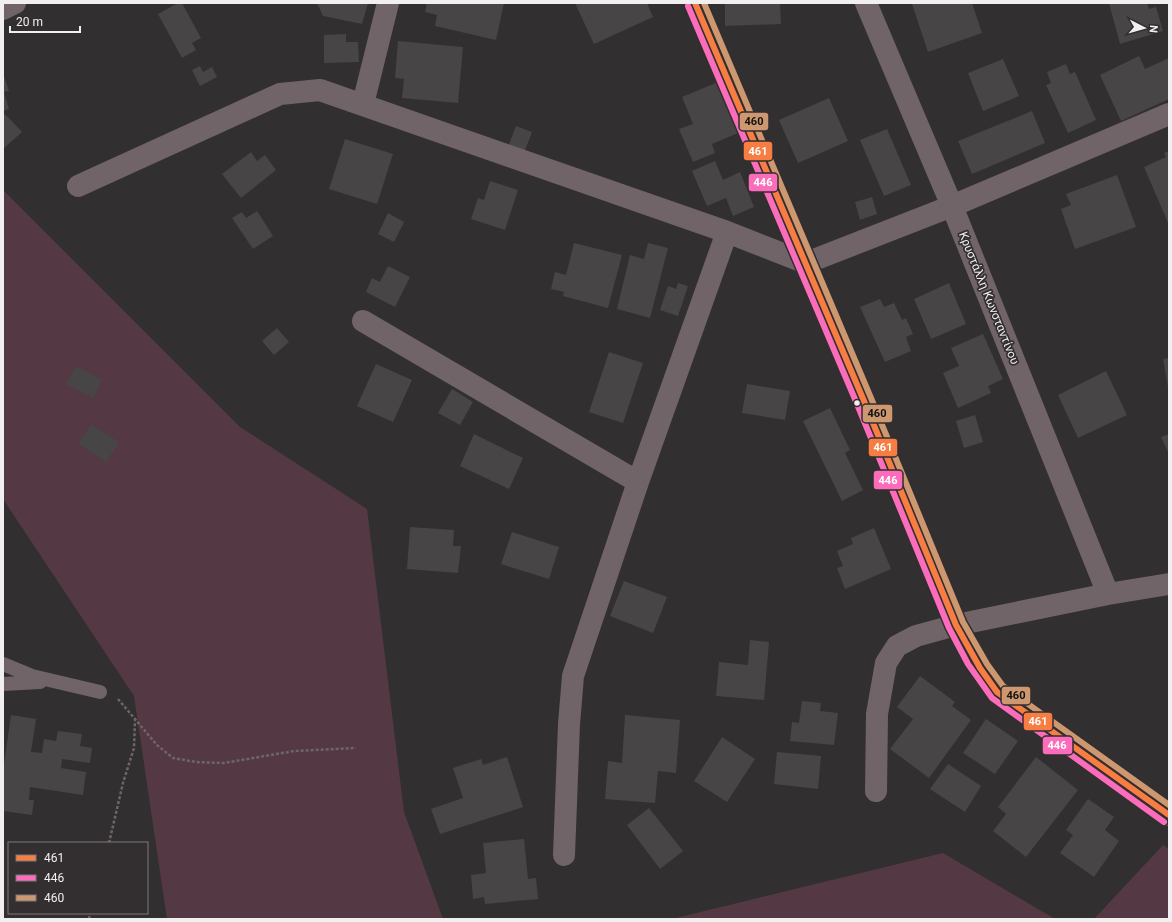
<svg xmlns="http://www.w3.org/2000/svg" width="1172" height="922" font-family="Roboto,sans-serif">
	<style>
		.green { fill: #543944 }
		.building { fill: #474546 }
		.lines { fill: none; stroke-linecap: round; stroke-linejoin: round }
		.path { stroke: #6d6567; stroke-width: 2.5; stroke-dasharray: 3 2; stroke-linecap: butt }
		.service { stroke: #706469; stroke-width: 14 }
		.minor { stroke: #706469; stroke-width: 22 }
		.secondary { stroke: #73666c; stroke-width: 22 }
		.bus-1-casing { stroke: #332e30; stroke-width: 9 }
		.bus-2-casing { stroke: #332e30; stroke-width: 9 }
		.bus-3-casing { stroke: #332e30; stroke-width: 9 }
		.bus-1 { stroke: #f77d43; stroke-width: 6 }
		.bus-2 { stroke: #fb6dba; stroke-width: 6 }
		.bus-3 { stroke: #cd976f; stroke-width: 6 }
		.bus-dot { fill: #f2eff0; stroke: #332e30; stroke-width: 1.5 }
		.labels { text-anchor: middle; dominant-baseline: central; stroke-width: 3.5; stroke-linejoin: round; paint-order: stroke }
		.street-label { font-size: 12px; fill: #f2eff0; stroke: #332e30 }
		.line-badge { stroke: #332e30; stroke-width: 1.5 }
		.badge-label { font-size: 11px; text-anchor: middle; font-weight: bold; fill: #fff }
		.pale-badge-label { font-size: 11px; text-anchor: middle; font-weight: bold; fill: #111 }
	</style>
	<rect width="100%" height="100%" fill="#322f30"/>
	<path class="green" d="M3,190L240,427L367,509L404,812L443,919H167L134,696L3,499Z
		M1163,845L1169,849V919H1094Z
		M943,853L1055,919H672Z"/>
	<path class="building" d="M178,3H182L201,38L192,43L196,50L182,58L158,14Z
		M317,3H368L362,24L323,16Z
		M427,3H504L496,40L435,26L437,15L425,12Z
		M575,3H647L653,17L594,44Z
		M725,3H780L781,24L725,26Z
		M916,3H972L982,33L928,52L912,4Z
		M1109,3H1147L1149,9L1156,7L1163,31L1120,44Z
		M346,34V42H358L359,62L324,63V35Z
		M398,41L463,47L458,103L402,98L404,79L395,78Z
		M1139,56L1145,69L1169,58V99L1121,121L1100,75Z
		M1003,59L1019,96L983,111L968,73Z
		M1066,64L1070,74L1075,72L1096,120L1068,133L1046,85L1051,83L1047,72Z
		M200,66L203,72L212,67L217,77L200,86L192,70Z
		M3,73L9,91L4,92L9,109L3,111Z
		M718,82L738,133L712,144L715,153L693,162L679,129L693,124L682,97Z
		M829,98L848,141L798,163L779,120Z
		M1032,111L1045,143L972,174L958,141Z
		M5,114L22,132L3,149V116Z
		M516,126L532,132L524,153L508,147Z
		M887,129L911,185L884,196L860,140Z
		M345,139L393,154L377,204L329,189Z
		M1169,151V225L1144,167L1166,157L1164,153Z
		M251,152L257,161L265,155L276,170L241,198L222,174Z
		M715,161L723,180L740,172L754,207L733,216L726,198L707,206L692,171Z
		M1117,175L1136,227L1075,249L1061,209L1071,205L1066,194Z
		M490,181L518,190L505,230L471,219L478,198L484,200Z
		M872,197L877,214L860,220L855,202Z
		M257,211L273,236L253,249L232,218L242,212L246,218Z
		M388,213L404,222L394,242L378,234Z
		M574,243L622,255L608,308L563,296L564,292L551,289L555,272L566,275Z
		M648,243L668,248L650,318L617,309L630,255L644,259Z
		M388,266L410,277L395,307L366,292L372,278L380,282Z
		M678,283L688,286L678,316L660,310L668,286L676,289Z
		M949,283L966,324L931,339L914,299Z
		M880,299L884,307L894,303L902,320L906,318L913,334L906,337L911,351L885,362L860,307Z
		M277,328L289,342L274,355L262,341Z
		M983,334L1003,379L988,386L991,393L958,408L943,373L959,366L951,348Z
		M609,352L643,363L623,423L589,412Z
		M1169,358V387H1168L1163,359Z
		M376,364L412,380L393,422L357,406Z
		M76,366L102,380L93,398L66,384Z
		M1106,371L1127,415L1078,438L1058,395Z
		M747,384L790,391L785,420L742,413Z
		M452,389L473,402L460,425L438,413Z
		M830,408L850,450L845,453L863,490L842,501L803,421Z
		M975,415L983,442L964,448L956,421Z
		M91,424L119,442L106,462L78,444Z
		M474,434L523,458L509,489L460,466Z
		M1169,434V454L1161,437Z
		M410,527L454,530L453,546H461L458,573L407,569Z
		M874,528L891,569L845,589L837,568L843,566L837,551L853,544L851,538Z
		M512,532L559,547L549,579L501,564Z
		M624,581L667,597L653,633L610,616Z
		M750,640L769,642L764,700L716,696L719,662L748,665Z
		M920,676L955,702L952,706L971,720L929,778L890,749L913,719L897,707Z
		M802,701L821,703L820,711L838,713L834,745L790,741L792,722L799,723Z
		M11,715L36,719L31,752L42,753L44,739L56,741L58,731L82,734L80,746L92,748L90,763L62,759L61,768L86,772L83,795L30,787L29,800H34L32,815L3,811V771Z
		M625,715L680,720L676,773L658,771L655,803L605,799L608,761L622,763Z
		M986,719L1018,741L995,774L963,753Z
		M722,737L755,759L727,802L694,781Z
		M777,752L821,756L818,789L774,784Z
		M507,757L523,807L440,834L431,809L463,798L453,768L481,759L483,765Z
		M1036,757L1078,790L1026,857L993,831L1006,814L998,807Z
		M948,764L981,786L965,812L930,789Z
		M1088,799L1114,817L1105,830L1119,841L1094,877L1060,853L1073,835L1066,830Z
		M649,808L683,851L660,869L627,825Z
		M524,839L528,879L536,878L538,899L485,904L484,897L473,899L471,875L486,873L483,843Z"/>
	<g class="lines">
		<path class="path" d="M118,699L157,745L173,758L196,762L224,763L294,751L356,748
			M109,843L123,783L134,748L135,720
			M89,919L90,913"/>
		<path class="service" d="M3,664L32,676L100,692
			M3,684L40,682"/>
		<path class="minor" d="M866,3L952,206L1108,594
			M3,9L15,3
			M363,104L388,3
			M78,186L280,94L320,90L727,232L806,263L952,206L1169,114
			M363,321L638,482
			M876,791L877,714L886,663L897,646L916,636L956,625L1108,594L1169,584
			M564,855L569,724L573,676L638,482L727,232"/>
		<path class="secondary" d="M695,3L864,401L956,625C969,649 980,672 997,692L1169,815"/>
		<g class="bus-1-casing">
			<path id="bus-1" d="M695,3L864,401L956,625L980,668L997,692L1169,815"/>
		</g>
		<g class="bus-2-casing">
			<path id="bus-2" d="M688,6L857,404L949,628L968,664L992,698L1164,822"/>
		</g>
		<g class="bus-3-casing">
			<path id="bus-3" d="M704,3L871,398L963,622L987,664L1003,686L1169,805"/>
		</g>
		<use href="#bus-1" class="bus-1"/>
		<use href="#bus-2" class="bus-2"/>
		<use href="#bus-3" class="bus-3"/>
	</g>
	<circle class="bus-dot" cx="857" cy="403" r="3.5"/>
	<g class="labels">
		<g class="street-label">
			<text transform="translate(989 298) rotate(68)">Κρυστάλλη Κωνσταντίνου</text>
		</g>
	</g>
	<g class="line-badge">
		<rect x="739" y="112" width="30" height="19" rx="4" fill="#cd976f"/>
		<rect x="743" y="141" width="30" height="20" rx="4" fill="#f77d43"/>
		<rect x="748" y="173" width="30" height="19" rx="4" fill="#fb6dba"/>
		<rect x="862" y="404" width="31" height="19" rx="4" fill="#cd976f"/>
		<rect x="868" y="438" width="30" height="19" rx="4" fill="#f77d43"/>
		<rect x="873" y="470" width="30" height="20" rx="4" fill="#fb6dba"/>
		<rect x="1001" y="686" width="30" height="19" rx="4" fill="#cd976f"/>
		<rect x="1023" y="712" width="30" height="19" rx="4" fill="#f77d43"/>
		<rect x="1042" y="736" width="31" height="19" rx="4" fill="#fb6dba"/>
	</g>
	<g class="badge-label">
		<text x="758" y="155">461</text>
		<text x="763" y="186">446</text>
		<text x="883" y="451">461</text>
		<text x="888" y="484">446</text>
		<text x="1038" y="725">461</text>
		<text x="1057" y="749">446</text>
	</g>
	<g class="pale-badge-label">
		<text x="754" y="125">460</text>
		<text x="877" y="417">460</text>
		<text x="1016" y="699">460</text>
	</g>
	<rect width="1172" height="922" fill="none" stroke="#f2eff0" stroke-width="8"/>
	<rect x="8" y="842" width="140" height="72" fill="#332e30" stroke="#7f7b7d"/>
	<rect x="16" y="855" width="20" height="6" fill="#f77d43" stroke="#7f7b7d"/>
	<text x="44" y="862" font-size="12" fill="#f2eff0">461</text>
	<rect x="16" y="875" width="20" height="6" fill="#fb6dba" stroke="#7f7b7d"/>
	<text x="44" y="882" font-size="12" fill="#f2eff0">446</text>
	<rect x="16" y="895" width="20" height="6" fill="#cd976f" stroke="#7f7b7d"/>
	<text x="44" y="902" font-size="12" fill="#f2eff0">460</text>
	<g transform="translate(1144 28) rotate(96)" stroke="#332e30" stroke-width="3" paint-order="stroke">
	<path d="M0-3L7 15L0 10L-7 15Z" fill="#f2eff0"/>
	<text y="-6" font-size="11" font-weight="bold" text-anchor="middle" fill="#f2eff0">N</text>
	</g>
	<path d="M10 26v6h70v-6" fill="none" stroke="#f2eff0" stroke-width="2"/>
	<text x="16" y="26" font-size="12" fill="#f2eff0" stroke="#332e30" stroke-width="3" paint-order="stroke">20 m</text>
</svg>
